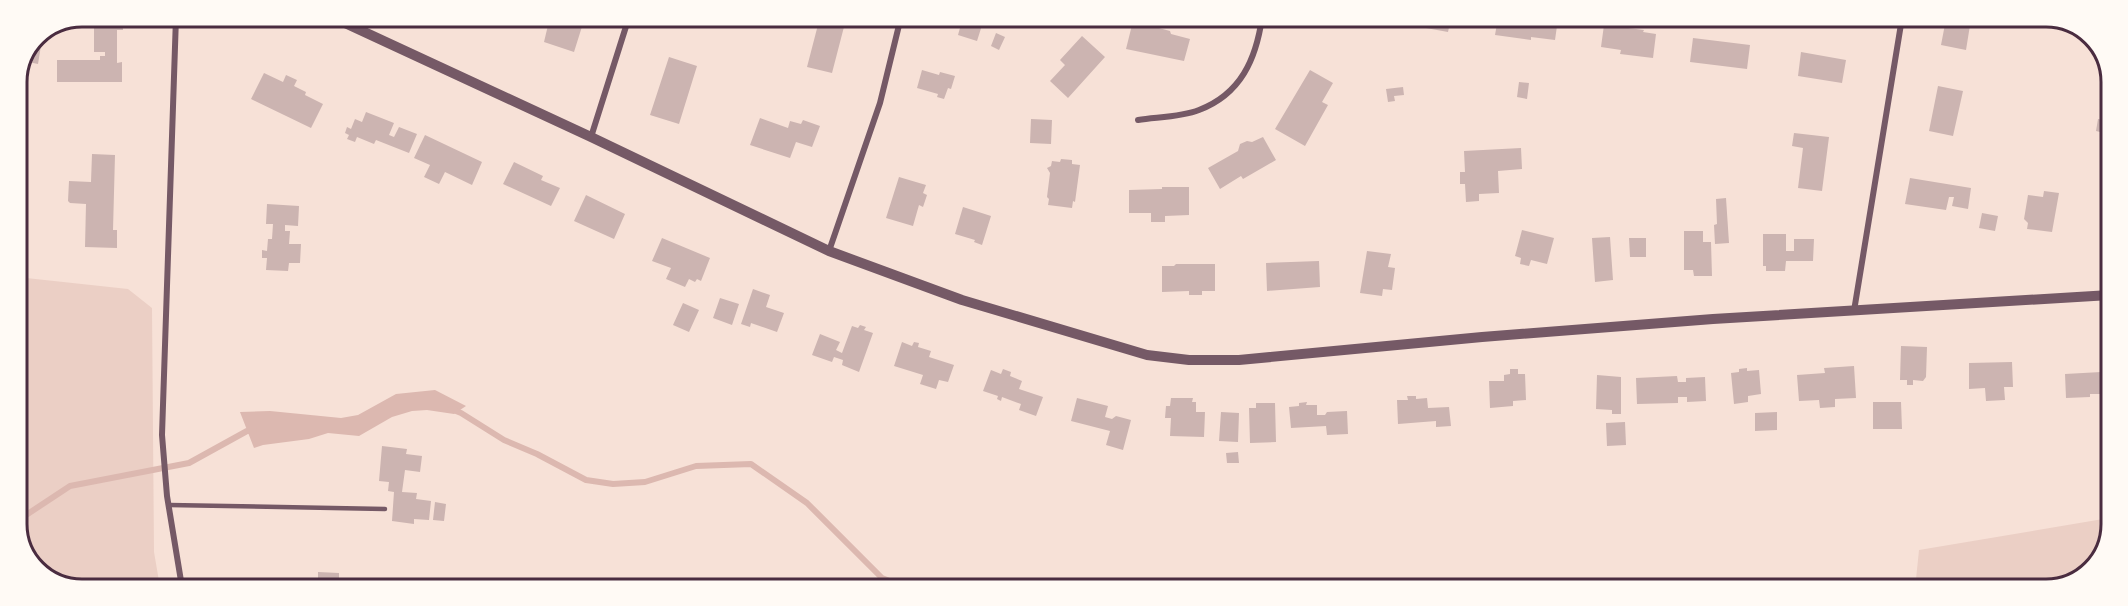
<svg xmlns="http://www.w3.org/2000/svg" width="2128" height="606" font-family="'Roboto Serif',serif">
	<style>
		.green { fill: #ebcfc5 }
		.water { fill: #dcb8b0 }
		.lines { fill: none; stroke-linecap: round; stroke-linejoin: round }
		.stream { stroke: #dcb8b0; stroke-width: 6 }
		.building { fill: #ccb4b1 }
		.service { stroke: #755966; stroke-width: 4.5 }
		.minor { stroke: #755966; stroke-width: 6 }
		.tertiary { stroke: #755966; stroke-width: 10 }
		.rim { fill: none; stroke: #4a2c40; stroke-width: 3 }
	</style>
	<rect width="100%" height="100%" fill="#f7e1d7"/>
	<path class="green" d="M17,277L128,289L152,308L154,552L160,587H66L33,567L17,528Z
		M2109,518V540L2086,576L2046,589H1915L1919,550Z"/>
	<path class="water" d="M435,390L466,406L454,414L427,410L412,411L392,417L359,436L328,433L309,439L263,445L254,448L240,412L270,411L341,418L358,415L396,394Z"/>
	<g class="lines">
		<path class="stream" d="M451,409L461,413L504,440L537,454L586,480L613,484L645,482L696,466L751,464L807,503L882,578L907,588
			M17,521L70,486L189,463L247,431H254
			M1160,589H1162"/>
	</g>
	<path class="building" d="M94,17H122L123,30H117V63L122,62V82H57V60H100V56H105V52H94Z
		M538,17H585L574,52L544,42L549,21Z
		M820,17L845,23L832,73L807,67Z
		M963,17L983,22L977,41L958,35Z
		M1398,18H1451L1448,32L1415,26L1416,22Z
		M1498,18H1534L1532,24L1538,25L1539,18L1558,19L1555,40L1531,37V40L1495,35Z
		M1946,19H1971L1966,50L1941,45Z
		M1133,21L1170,31L1171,34L1190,39L1184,61L1126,49Z
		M1604,25L1644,30L1643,32L1656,34L1653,58L1620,54L1621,50L1601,47Z
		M43,33L38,64L28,62L27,70H22L36,36Z
		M996,33L1005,37L999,50L991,46Z
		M1082,36L1105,57L1068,98L1050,81L1065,65L1060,60Z
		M1693,38L1750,45L1747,69L1690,62Z
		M1801,52L1846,60L1842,83L1798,76Z
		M669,57L697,66L679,124L650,115Z
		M922,70L939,75L940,72L955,76L951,89L948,88L944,99L937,97L938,94L917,88Z
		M1310,70L1333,83L1322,102L1328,105L1305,146L1275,129Z
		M264,73L283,82L286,75L297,80L294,86L306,92L305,95L323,104L311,128L251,99Z
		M1519,82L1529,83L1527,99L1517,97Z
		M1938,86L1963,91L1953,136L1929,131Z
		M1403,87L1404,95L1394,96L1395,101L1388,102L1386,89Z
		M366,112L394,123L389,135L394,137L399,127L417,134L409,153L376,140L374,144L357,137L355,142L347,139L349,135L345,133L347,127L351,129L355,119L362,122Z
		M760,118L788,128L790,121L801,124L803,120L820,126L812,147L796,142L790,158L750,145Z
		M1031,119L1052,120L1051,144L1030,143Z
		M2098,119L2111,121V161L2100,159L2104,133L2096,131Z
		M1794,133L1829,137L1822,191L1798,188L1803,148L1792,146Z
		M425,135L482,162L472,185L445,172L439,184L424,177L430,165L414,158Z
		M1263,137L1276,160L1243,179L1241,176L1220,189L1208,168L1238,151L1240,144L1247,141L1252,142Z
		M1521,148L1522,169L1498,171L1499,193L1479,194V201L1466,202L1465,184H1460V172H1465L1464,151Z
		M92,154L115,155L113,230H117V248L85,247L86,204L70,203L68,201L69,181L91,182Z
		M1061,159L1072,160V164L1080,165L1075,202L1073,201L1072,208L1048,205L1049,199L1047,197L1050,173L1047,168L1051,166L1052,161L1060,162Z
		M514,162L543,176L541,180L560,188L551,206L503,184Z
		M899,177L926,185L923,193L927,195L923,207L919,205L913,226L886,218Z
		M1910,178L1971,188L1968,209L1952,206L1954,197H1949L1946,210L1905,204Z
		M1162,187H1189V215L1165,216V222H1151V213H1129V190L1162,189Z
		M2044,191L2059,193L2052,232L2027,229L2028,223L2024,219L2028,195L2043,197Z
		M586,195L625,214L614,239L574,221Z
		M1726,198L1729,243L1715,244L1714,225L1717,224L1716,199Z
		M267,204L299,206L298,226L285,225V231H290L289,244H301L300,263H289L288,271L266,270L267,258H262V250L267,251L268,239H272L273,224H266Z
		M963,207L991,216L982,245L974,242L975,240L955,234Z
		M1982,213L1998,216L1995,231L1979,228Z
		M1522,230L1554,238L1547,264L1531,260L1529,266L1520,264L1521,258L1515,256Z
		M1684,231H1703V242H1711L1712,276H1694L1693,270H1684Z
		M1763,234H1786V251H1794V239H1814L1813,261H1786L1785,271H1766V266H1763Z
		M1610,237L1613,280L1595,282L1592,238Z
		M662,238L710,258L701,281L697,279L695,282L689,279L685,287L666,279L671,268L652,261Z
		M1629,238H1646V257H1630Z
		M1367,251L1391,254L1388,267L1395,268L1392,290L1383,289L1382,296L1360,293Z
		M1319,261L1320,287L1267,291L1266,263Z
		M1176,264H1215V291H1202V295H1189V291L1162,292V266H1174Z
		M753,289L770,295L766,307L784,313L777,332L751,323L750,327L741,324Z
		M720,298L739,304L732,325L713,318Z
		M683,303L699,310L689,332L673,325Z
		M860,325L866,327L864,330L873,333L859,372L842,365L843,360L834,357L832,362L812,355L820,334L840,342L836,350L842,353L852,326L858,328Z
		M902,342L912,346L914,342L919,343L918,347L931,351L929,357L954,365L948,382L939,380L936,389L920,384L923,375L894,366Z
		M1901,346L1927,347L1926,377L1923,381L1913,380V385H1907V380H1900Z
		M2012,362L2013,387H2004L2005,400L1986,401L1985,388L1969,389V363Z
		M1854,366L1856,398L1835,399V407L1820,408L1819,400L1799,401L1797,375L1825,373L1824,368Z
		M1747,368V371L1759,370L1761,394L1748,396V402L1734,404L1731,373L1739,372V369Z
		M1003,369L1011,372L1010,376L1022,381L1019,389L1043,397L1036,416L1019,410L1021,404L1002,397L1001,401L997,399L998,396L983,391L991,370L1001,374Z
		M1510,369H1518V374H1525L1526,400L1513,401V406L1490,408L1489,381H1504V375L1510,374Z
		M2101,372V394H2090V397L2066,398L2065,374Z
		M1597,375L1621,377V414H1612V410L1596,409Z
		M1677,376L1678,382H1686V378L1705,377L1706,401L1687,402V397H1678V403L1637,404L1636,378Z
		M1407,396H1416V399L1427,398L1428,408L1449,407L1451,426L1436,427V421L1398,424L1397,400H1408Z
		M1077,398L1108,406L1105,417L1112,419L1116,416L1131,420L1123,450L1106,445L1110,431L1071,421Z
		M1171,398H1193L1192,402H1196V412H1205L1204,437L1170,436L1171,418H1165L1166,406H1170Z
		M1307,402L1306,405H1317V415H1325L1327,412L1347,411L1348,434L1327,435L1326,426L1291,428L1289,407L1299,406V403Z
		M1873,402H1901L1902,429H1873Z
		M1256,403H1275L1276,442L1250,443L1249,408H1256Z
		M1221,412L1239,413L1238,442L1219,441Z
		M1777,412V430L1755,431V413Z
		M1625,422L1626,445L1607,446L1606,423Z
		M382,446L407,449L406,454L422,456L420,472L405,470L402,492L417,493L416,499L431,501L429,520L414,519V524L392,521L394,492L388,491L389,482L379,481Z
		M1238,452L1239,463H1227L1226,453Z
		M435,502L446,504L444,521L433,520Z
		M318,572L339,573V584L355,585V588H318Z"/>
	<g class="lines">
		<path class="service" d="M169,505L385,509"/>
		<path class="minor" d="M176,17L162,435L167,496L182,587
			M360,30L365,17
			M1138,120C1158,117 1181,117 1199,110C1241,94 1256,59 1262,18
			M591,137L629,17
			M829,251L880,103L901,17
			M1854,311L1902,18"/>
		<path class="tertiary" d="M332,17L591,137L829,251L962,300L1147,355L1189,360H1239L1482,337L1713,319L2110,295"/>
	</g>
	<path d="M0 0H2128V606H0ZM82 27H2046A55 55 0 0 1 2101 82V524A55 55 0 0 1 2046 579H82A55 55 0 0 1 27 524V82A55 55 0 0 1 82 27Z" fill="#fffaf5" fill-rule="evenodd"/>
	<path class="rim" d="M82 27H2046A55 55 0 0 1 2101 82V524A55 55 0 0 1 2046 579H82A55 55 0 0 1 27 524V82A55 55 0 0 1 82 27Z"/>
</svg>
